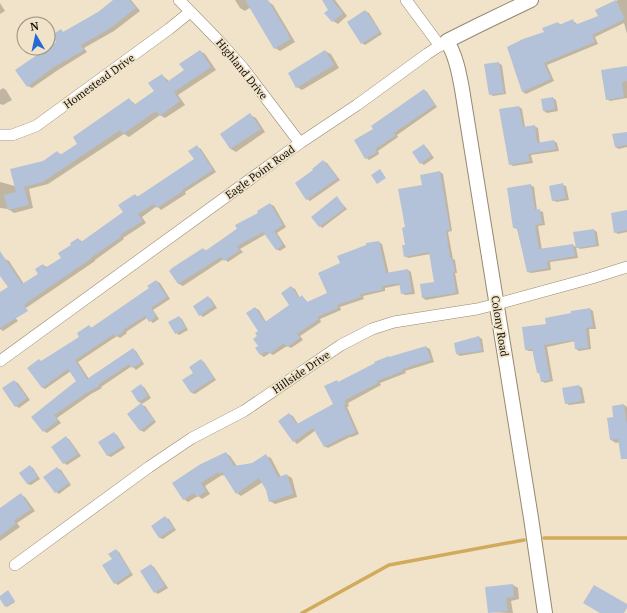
<svg xmlns="http://www.w3.org/2000/svg" width="627" height="613" font-family="'PT Serif',serif">
	<style>
		.shadow { fill: #0003 }
		.lines { fill: none; stroke-linecap: round; stroke-linejoin: round }
		.stream { stroke: #d1aa5b; stroke-width: 3.5 }
		.building { fill: #b3c2d9 }
		.minor-casing { stroke: #958972; stroke-width: 12 }
		.tertiary-casing { stroke: #958972; stroke-width: 16 }
		.minor { stroke: #fff; stroke-width: 11 }
		.tertiary { stroke: #fff; stroke-width: 14 }
		.labels { text-anchor: middle; dominant-baseline: central; stroke-width: 3.5; stroke-linejoin: round; paint-order: stroke }
		.street-label { font-size: 11px; fill: #17130a; stroke: #f0e3ca }
	</style>
	<rect width="100%" height="100%" fill="#f0e3ca"/>
	<path class="shadow" d="M113,0H131L140,11L114,31L84,48L87,52L58,70L32,88L28,86L58,42L61,30L64,33L99,13L113,1Z
		M235,0H266L273,5L295,42L280,51L275,48L251,7L245,11L240,8Z
		M323,0H335L347,16L338,24L333,21L330,10Z
		M618,0H627V34L624,23L595,37L598,44L547,65L554,81L526,94L523,92L545,32L558,23L562,25L573,21L576,23L578,25L599,16L596,10Z
		M0,3L5,11L0,14Z
		M365,11L369,13L382,34L365,45L362,43Z
		M200,51L205,54L216,70L178,95L185,105L165,118L160,115L129,137L124,134L48,184L29,189L33,208L14,213L8,209L0,208V182L15,186L43,162L57,152L62,155L79,145L129,99L136,105L155,92L162,75L169,81L185,70Z
		M325,51L331,54L339,68L302,90L297,87Z
		M498,63L502,65L506,94L493,96L490,94Z
		M627,67V98L610,101L607,99Z
		M3,88L6,90L12,100L3,105L0,104V90Z
		M424,90L427,92L437,107L397,135L398,137L378,151L379,154L369,160L366,158L374,129Z
		M553,98L556,100L558,111L547,113L544,111Z
		M519,107L522,109L525,127L534,126L538,128L540,144L554,141L557,143L559,151L531,155L533,163L513,166L510,164L500,110Z
		M250,115L256,118L265,132L236,152L231,149L221,134Z
		M627,133V147L619,149L615,147Z
		M424,146L427,148L434,158L424,165L421,163Z
		M197,147L201,149L216,172L185,192L186,194L161,210L157,206L142,217L146,223L123,238L124,239L95,260V261L26,308L22,306L0,275V263L5,259L9,261L24,284L39,274L43,265L47,267L63,258L78,239L83,242L124,212L135,195L139,197L195,159Z
		M323,161L327,163L340,180L310,201L307,199L315,171Z
		M440,172L443,174L452,231L448,232L453,259L455,260L457,273H455L459,294L426,300L423,298L421,285L435,283L430,254L408,258L405,256L406,228L423,186Z
		M530,185L534,187L537,210L543,212L545,225L538,226L542,250L573,245L576,247L578,258L550,262L551,270L531,273L528,272L517,229L514,228Z
		M563,185L566,186L569,200L556,202L553,200Z
		M337,198L347,209L322,228L320,226Z
		M270,204L274,206L286,227L277,233L286,247L280,251L276,249L266,234L240,249L243,252L228,262L224,259L183,286L179,284L171,271L203,249L207,251Z
		M627,211V232L618,234L615,232Z
		M594,230L597,232L599,246L580,249L577,247Z
		M379,242L382,244L389,274L408,270L411,272L415,294L405,295L402,293L400,285L385,288V291L363,296L364,299L340,307L341,310L320,319L321,322L300,336L303,340L291,348L287,346L273,355L270,353L264,357L261,355L257,348L260,346L259,331L255,308L259,310L266,322L291,305V287L295,289L300,298L302,297L309,303L328,293L341,264Z
		M156,281L160,283L170,299L153,310L159,319L153,323L147,318L126,332L127,333L120,338L117,336L78,362L89,379L133,349L136,351L144,364L136,370L132,366L101,387L102,388L91,394L57,418L61,423L47,433L44,431L32,417L78,381L71,371L45,389L42,387V362L81,337L89,326L92,328L150,288Z
		M208,297L211,299L217,308L203,317L200,315Z
		M0,303L5,305L18,321L3,331L0,329Z
		M590,309L593,311L596,329H589L591,349L579,351L576,349L575,341L547,347L553,381L545,383L542,381L541,374L538,373L534,351H529L526,350L547,325Z
		M179,317L182,319L188,330L179,335L176,333Z
		M479,337L482,339L484,352L460,356L457,354Z
		M426,347L430,349L434,362L405,371L406,373L380,383L381,385L348,403L349,406L347,407L359,434L352,437H350L328,448L324,446L316,430L297,444L294,441L289,414L293,416L298,424L334,405L337,381L339,383L390,358Z
		M201,360L204,362L216,380L195,394L192,393Z
		M14,381L18,383L30,400L19,408L16,406Z
		M141,386L144,387L151,398L142,404L139,402L132,391Z
		M579,386L582,388L585,403L569,405L566,403Z
		M141,405L145,406L156,422L144,432L140,430Z
		M624,405L627,407V448L620,442L616,443L611,440L615,418Z
		M114,433L117,435L125,448L111,457L107,455Z
		M66,438L69,439L81,456L67,465L64,463L52,447Z
		M226,453L230,456L237,466L252,464L266,456L271,458L281,477L287,475L292,478L297,497L275,504L270,501L267,489L263,482L241,496L237,493L225,476L222,475L205,486L210,494L202,499L198,496L188,502L184,499Z
		M30,466L33,468L40,479L31,485L27,484Z
		M57,468L61,470L71,485L59,494L56,492Z
		M21,495L25,497L35,511L17,523L20,527L0,541V509Z
		M165,518L169,519L176,530L163,539L160,538L152,527Z
		M116,550L119,552L133,575L118,585L115,583L113,559Z
		M151,565L154,567L168,588L158,594L155,592Z
		M513,585L518,588L519,599L511,601L513,613L489,612Z
		M8,592L15,602L7,607L0,597Z"/>
	<g class="lines">
		<path class="stream" d="M544,538H627
			M302,613L389,565L524,540"/>
	</g>
	<path class="building" d="M113,0H129L136,8L109,29L81,45L84,50L54,67L27,87L15,70L56,42L52,35L61,29L63,32L98,12Z
		M245,0H268L291,39L274,49Z
		M322,0H332L343,13L332,22L324,13L328,10Z
		M616,0L625,19L592,35L595,42L544,63L551,79L522,92L507,47L523,39L544,32L542,28L558,22L559,25L573,19L575,25L598,16L595,10Z
		M365,10L380,32L361,44L347,22Z
		M200,50L211,67L174,92L180,101L160,116L156,111L123,134L120,130L43,182L24,187L29,205L8,210L4,195L16,192L10,169L43,161L57,151L60,155L77,144L73,137L129,98L134,105L154,91L148,83L162,74L167,82L184,70L179,64Z
		M325,50L334,65L296,88L288,73Z
		M499,62L504,93L489,95L484,64Z
		M627,66V81L622,82L624,97L606,100L601,70Z
		M424,89L435,105L394,133L396,135L375,149L377,152L365,159L354,140L373,129L371,126Z
		M553,97L555,109L543,111L541,99Z
		M519,106L523,127L535,125L537,143L554,140L556,149L528,154L530,161L509,165L499,109Z
		M250,113L261,129L230,149L220,134Z
		M627,132V145L615,147L612,134Z
		M424,144L431,156L420,164L412,152Z
		M197,145L213,170L182,190L183,191L157,208L154,204L138,214L143,221L120,235L121,237L92,257V258L32,299L24,305L28,311L0,328V292L8,287L0,276V251L22,284L38,274L35,269L43,264L45,268L61,258L58,253L71,245L70,243L78,238L81,242L123,212L118,205L135,194L137,197L194,159L188,151Z
		M323,160L338,178L306,200L295,183L313,170L312,169Z
		M380,169L386,178L377,184L371,175Z
		M440,171L450,230L446,231L450,258H452L455,271L453,272L456,293L422,298L420,284L434,282L429,252L404,257L402,245H405L402,228L405,227L398,189L422,185L420,175Z
		M563,183L566,198L552,201L549,186Z
		M531,184L535,210L540,209L542,224L535,225L539,249L573,244L575,256L547,261L548,268L527,272L517,228H513L507,188Z
		M337,196L345,208L319,227L311,217Z
		M270,203L283,225L274,231L283,245L276,250L263,232L237,246L240,250L224,261L221,257L178,284L169,271L172,268L203,248L205,251L237,229L235,225L258,213L257,211Z
		M627,210V230L614,233L611,213Z
		M594,229L596,245L576,248L573,232Z
		M379,241L386,273L408,269L412,292L401,294L399,283L382,286V290L360,294L361,297L337,305L338,308L317,317L319,319L297,334L300,338L287,347L284,343L269,354L267,351L260,355L255,348L258,346L253,339L257,336L255,333L258,331L246,313L255,307L265,322L289,305L281,293L291,286L299,298L302,295L307,302L327,293L318,273L340,263L337,256L366,245V243Z
		M156,280L167,297L151,308L156,317L149,322L145,316L123,330L124,331L116,337L114,334L75,360L87,379L133,348L142,362L132,368L129,364L98,385L99,386L88,392L54,415L58,420L43,432L31,417L76,381L68,369L42,388L27,368L39,359L41,361L79,337L77,333L89,325L91,328L149,288L147,286Z
		M208,296L214,306L199,316L193,306Z
		M590,308L593,327L586,328L588,348L575,349L574,340L544,345L550,380L541,382L539,373H537L532,349L525,350L522,327L546,324L545,318L571,313V311Z
		M179,316L186,328L175,334L168,322Z
		M479,336L482,351L456,354L454,343Z
		M426,346L431,360L402,369L403,371L377,381L378,383L345,400L346,404L344,405L356,432L347,436V435L324,447L313,428L293,442L278,421L289,413L297,424L333,404L324,386L337,380L338,382L375,363L374,362L389,356V357Z
		M201,359L214,378L191,393L182,380L193,373L189,367Z
		M14,380L27,398L15,407L2,388Z
		M141,384L148,396L138,402L131,391Z
		M579,385L582,401L565,404L562,388Z
		M141,403L154,420L140,431L127,414Z
		M624,404L627,425V459H621L618,439L610,440L607,418L613,417L612,406Z
		M114,432L123,446L107,456L98,442Z
		M66,436L78,454L63,464L51,447Z
		M226,452L234,466L252,463L266,454L278,477L287,474L293,494L269,502L266,490L259,478L236,494L222,472L219,474L218,472L201,483L206,491L197,497L194,493L183,500L172,483L199,465Z
		M30,465L38,477L27,484L19,473Z
		M57,467L69,483L55,493L43,477Z
		M21,493L31,509L14,521L16,524L0,536V508Z
		M165,516L174,528L159,538L151,526Z
		M116,549L131,573L114,584L102,565L112,559L108,554Z
		M151,564L165,586L154,593L140,571Z
		M513,584L514,597L506,598L508,611L488,613L485,587Z
		M594,585L627,604V608L624,613H600L583,603Z
		M8,590L15,601L5,607L0,599V596Z"/>
	<g class="lines">
		<g class="minor-casing">
			<path id="minor" d="M179,0L220,42L243,68L300,143
				M406,0L440,46
				M0,135H12L36,126L169,29L190,12
				M0,361L300,143L357,105L427,54L447,41
				M15,565L149,467L192,438L244,411L341,345L372,329L394,322L477,309L497,304L592,278L627,267"/>
		</g>
		<g class="tertiary-casing">
			<path id="tertiary" d="M531,0L479,25L447,41C456,56 459,73 462,89L531,518L545,613"/>
		</g>
		<use href="#minor" class="minor"/>
		<use href="#tertiary" class="tertiary"/>
	</g>
	<g class="labels">
		<g class="street-label">
			<text transform="translate(242 69) rotate(51)">Highland Drive</text>
			<text transform="translate(99 81) rotate(-36)">Homestead Drive</text>
			<text transform="translate(260 172) rotate(-36)">Eagle Point Road</text>
			<text transform="translate(500 326) rotate(81)">Colony Road</text>
			<text transform="translate(301 372) rotate(-34)">Hillside Drive</text>
		</g>
	</g>
	<g transform="translate(36 36) rotate(351)"><circle r="19" fill="#f0e3ca" stroke="#99907d"/>
	<path d="M0-3L7 15L0 10L-7 15Z" fill="#246ad6"/>
	<text y="-6" font-size="11" font-weight="bold" text-anchor="middle" fill="#17130a">N</text>
	</g>
</svg>
